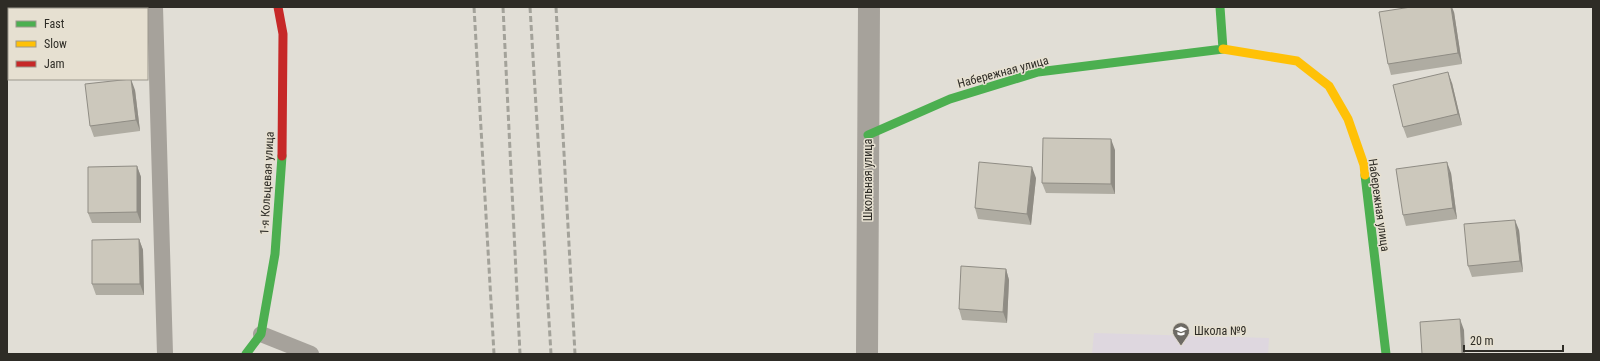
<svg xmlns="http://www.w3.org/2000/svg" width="1600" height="361" font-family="'Roboto Condensed',sans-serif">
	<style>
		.education { fill: #ded7df }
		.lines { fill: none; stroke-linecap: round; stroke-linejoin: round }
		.lane { stroke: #a6a29b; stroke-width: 16 }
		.street { stroke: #a6a29b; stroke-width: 22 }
		.fast { stroke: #4caf50; stroke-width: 9 }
		.slow { stroke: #ffc107; stroke-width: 9 }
		.jam { stroke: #c62828; stroke-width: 9 }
		.rail { stroke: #a3a29a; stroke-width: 3; stroke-dasharray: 6 3; stroke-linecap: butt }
		.wall { fill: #afaca2 }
		.shaded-wall { fill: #8f8c84 }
		.building { fill: #ccc8bc; stroke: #8f8c84 }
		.labels { text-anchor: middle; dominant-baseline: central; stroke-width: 3; stroke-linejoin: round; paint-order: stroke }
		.street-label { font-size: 12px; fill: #2e2c26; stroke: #e6e0d1 }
		.poi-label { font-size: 12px; fill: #2e2c26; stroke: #e6e0d1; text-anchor: start }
	</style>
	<rect width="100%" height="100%" fill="#e1ded6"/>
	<path class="education" d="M1094,333L1269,338L1268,354H1092Z"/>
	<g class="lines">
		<path class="lane" d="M155,7L165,354
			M261,334L311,354"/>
		<path class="street" d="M867,354L869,7"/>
		<path class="fast" d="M868,135L950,99L1038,72L1223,49L1220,7
			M1365,175L1386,354
			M246,354L261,334L275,254L282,156"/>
		<path class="slow" d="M1223,49L1297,61L1329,86L1348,119L1364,165L1365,175"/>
		<path class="jam" d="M278,7L283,34L282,156"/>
		<path class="rail" d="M474,7L494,354
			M503,7L520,354
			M530,7L551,354
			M556,7L575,354"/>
	</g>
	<path class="wall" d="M1454,12L1462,64L1391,75L1388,64Z
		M1452,83L1462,125L1407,138L1403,127Z
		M135,90L140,131L94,137L90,126Z
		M1115,150V194L1046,193L1042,183Z
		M137,166L141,177V223H92L88,213Z
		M1451,173L1457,219L1406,226L1403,215Z
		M1036,178L1031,225L978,219L975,208Z
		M1519,230L1523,272L1472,277L1468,266Z
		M139,239L143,250L144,295H96L92,284Z
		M1006,269L1009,280L1007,323L962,320L959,309Z"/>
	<path class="shaded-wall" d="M122,7H125V9H122Z
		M1451,7H1452L1454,12L1462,64L1458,53Z
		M1448,72L1452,83L1462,125L1458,114Z
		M131,79L135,90L140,131L136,120Z
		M1111,139L1115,150V194L1111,184Z
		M1447,162L1451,173L1457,219L1453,208Z
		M137,166L141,177V223L137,212Z
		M1032,167L1036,178L1031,225L1027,214Z
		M1515,220L1519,230L1523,272L1520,261Z
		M139,239L143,250L144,295L140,284Z
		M1006,269L1009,280L1007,323L1003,312Z
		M1460,319L1464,330L1465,354H1462Z"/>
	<path class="building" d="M73,7H122V9H73Z
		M1411,7H1451L1458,53L1388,64L1379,12Z
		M1448,72L1458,114L1403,127L1393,85Z
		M131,79L136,120L90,126L85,84Z
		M1043,138L1111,139V184L1042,183Z
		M979,162L1032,167L1027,214L975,208Z
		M1447,162L1453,208L1403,215L1396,169Z
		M137,166V212L88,213V167Z
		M1515,220L1520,261L1468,266L1464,224Z
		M139,239L140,284H92V240Z
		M961,266L1006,269L1003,312L959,309Z
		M1460,319L1462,354H1422L1420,322Z"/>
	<defs>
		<g id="school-pin" transform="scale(0.9)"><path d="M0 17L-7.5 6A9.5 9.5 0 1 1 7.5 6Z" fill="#6d6a64" stroke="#e6e0d1"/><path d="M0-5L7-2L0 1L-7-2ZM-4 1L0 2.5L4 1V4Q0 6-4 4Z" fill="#fff"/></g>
	</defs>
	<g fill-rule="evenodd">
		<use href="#school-pin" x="1181" y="331"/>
	</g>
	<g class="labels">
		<g class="street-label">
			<text transform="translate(1003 72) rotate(-15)">Набережная улица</text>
			<text transform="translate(868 180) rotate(-90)">Школьная улица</text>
			<text transform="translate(267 183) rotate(-87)">1-я Кольцевая улица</text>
			<text transform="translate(1379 205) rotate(82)">Набережная улица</text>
		</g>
		<g class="poi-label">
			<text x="1194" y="331">Школа №9</text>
		</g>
	</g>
	<rect width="1600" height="361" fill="none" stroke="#2e2c26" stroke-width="16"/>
	<rect x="8" y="8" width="140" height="72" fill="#e6e0d1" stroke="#9c988d"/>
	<rect x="16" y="21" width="20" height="6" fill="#4caf50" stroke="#9c988d"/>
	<text x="44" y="28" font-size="12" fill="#2e2c26">Fast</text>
	<rect x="16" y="41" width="20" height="6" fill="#ffc107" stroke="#9c988d"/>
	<text x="44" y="48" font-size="12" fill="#2e2c26">Slow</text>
	<rect x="16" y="61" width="20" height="6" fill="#c62828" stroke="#9c988d"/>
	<text x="44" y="68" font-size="12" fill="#2e2c26">Jam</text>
	<path d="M1464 345v6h99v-6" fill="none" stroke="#2e2c26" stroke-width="2"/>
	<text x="1470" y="345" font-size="12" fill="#2e2c26" stroke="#e6e0d1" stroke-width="3" paint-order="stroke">20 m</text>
</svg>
